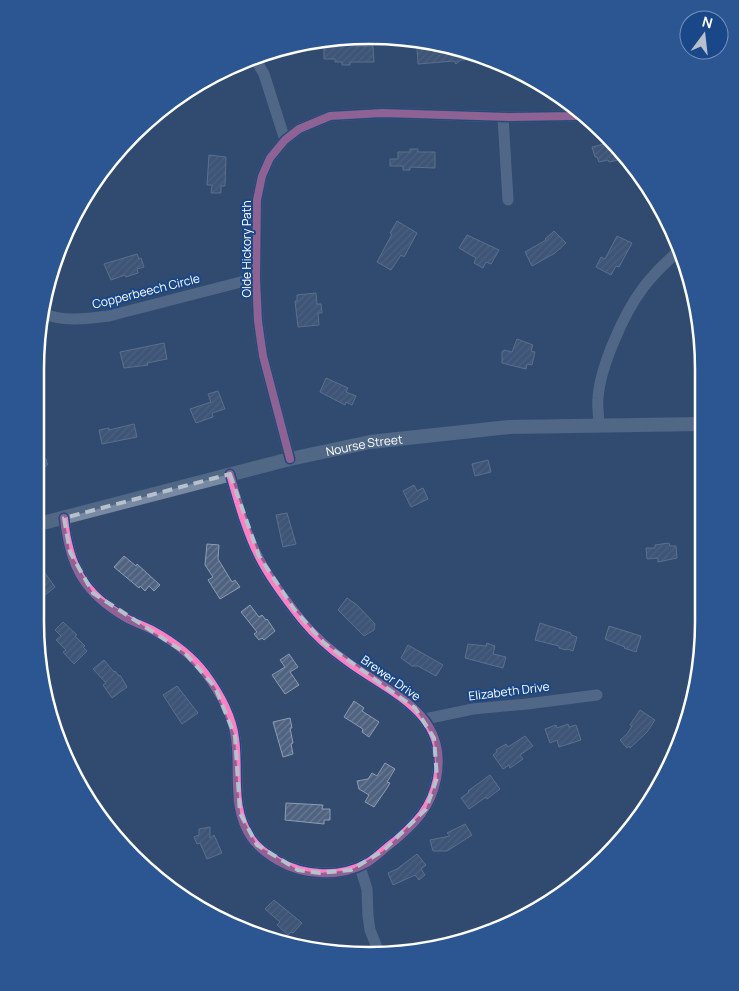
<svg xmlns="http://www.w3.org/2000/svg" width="739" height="991" font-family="Manrope,sans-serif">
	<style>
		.building { fill: url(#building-hatch); stroke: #8d9cb2 }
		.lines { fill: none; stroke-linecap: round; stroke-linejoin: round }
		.minor { stroke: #798ba4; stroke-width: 11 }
		.major { stroke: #7889a2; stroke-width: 14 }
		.cycleway-casing { stroke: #194788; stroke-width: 11 }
		.cycleway { stroke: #ff80c0; stroke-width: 8 }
		.marked { fill: none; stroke: #b7c0cd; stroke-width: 4; stroke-dasharray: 10 6; stroke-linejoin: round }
		.labels { text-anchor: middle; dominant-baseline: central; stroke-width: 4; stroke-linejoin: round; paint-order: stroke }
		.street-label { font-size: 12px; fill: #fff; stroke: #194788 }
		.rim { fill: none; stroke: #fff; stroke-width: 2.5 }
	</style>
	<defs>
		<pattern id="building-hatch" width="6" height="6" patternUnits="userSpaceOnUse" patternTransform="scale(1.25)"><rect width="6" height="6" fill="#4f6380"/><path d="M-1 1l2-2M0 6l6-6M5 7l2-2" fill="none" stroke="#697a93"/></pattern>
	</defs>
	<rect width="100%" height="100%" fill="#324b6f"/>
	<path class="building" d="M342,42H352V46H373L374,62H350V65H342V62H335V59H324V48L342,46Z
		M432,42L465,50V60H461L456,64L454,61L418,64L417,47H432Z
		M613,142L628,158L609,162L608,160L599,162L597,157H595L592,147Z
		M410,149H418V152H435V168L410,167V170H403V166H390V159H398V152H410Z
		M209,155L226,157L225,186H221V193H211L212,185H207Z
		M397,221L417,233L404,257L401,255L391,270L377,262L392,234L390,233Z
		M554,231L566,243L555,253L532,266L525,252L546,240L545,239Z
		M467,235L499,250L491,264L486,262L483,268L474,263L476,258L459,248Z
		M617,236L632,243L619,267L616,266L611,275L596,267L601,257L605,259Z
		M137,254L139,259L141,258L144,267L137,269L138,273L126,277L125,275L111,280L104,264Z
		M316,293L317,304H321L322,313H318L319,325L298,327L295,301H297V295Z
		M517,339L533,345L531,351L535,352L532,365L527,364L526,369L502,363V352L504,350L512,352Z
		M164,343L167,359L147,363L148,365L124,368L120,352Z
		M326,378L348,388L346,392L356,396L352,405L346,402L345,405L320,392Z
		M218,391L225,409L212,413L213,417L196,423L190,409L211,402L208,394Z
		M134,424L137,437L102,444L99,430L109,428V430Z
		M40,453L47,460L46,461L48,464L35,478V458Z
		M488,460L491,472L475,476L472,464Z
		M414,485L417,491L423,488L428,499L411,507L403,491Z
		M287,513L296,544L283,547L276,515Z
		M669,543L670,546H676L677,558L658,562V558L647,559L646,548H655V545Z
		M207,544L219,545L218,559L232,582L235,580L240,587L220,599L208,580L213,577L205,565Z
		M124,556L136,566L137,564L160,585L154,591L149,586L145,591L140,586L139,588L114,567Z
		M35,559L55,587L45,595L35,582Z
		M347,598L357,605L375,624L374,630L364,636L338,610Z
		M250,605L259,617L262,615L266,620L267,619L275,631L264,640L262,638L259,640L254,634L257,632L241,612Z
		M63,622L77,635L75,636L85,646L83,647L87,651L74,664L63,652L66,650L56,640L61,636L55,630Z
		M540,623L571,633V635L577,637L573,651L567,649L566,650L559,648V646L535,640Z
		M609,626L641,636L636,652L624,648L625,647L605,639Z
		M487,643L495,646L493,654L506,657L503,668L465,658L468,644L486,646Z
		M408,645L443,665L436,676L418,666H412L401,658Z
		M289,654L298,667L290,672L299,685L285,694L272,675L285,667L280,660Z
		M104,660L114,672L115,671L119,676L120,675L127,687L112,698L103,685L106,683L93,669Z
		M177,686L198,713L182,724L163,695Z
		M354,701L364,708L362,711L379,722L369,737L362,732L363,729L344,717Z
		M640,710L655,720L647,732L630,748L629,746L627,748L620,740L627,734L632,726L630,725Z
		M290,718L292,728H290L293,743L291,744L293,754L283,757L273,722Z
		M568,724L569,727L576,725L581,740L559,747L557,740L550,743L545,729L556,725L557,728Z
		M525,736L533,746L520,755L523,759L510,768L509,765L503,769L493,755L497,752L496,750L506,744L508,747Z
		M385,763L395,769L387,782L390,783L387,788L374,807L365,802L369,795L359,789L357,781L368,779L372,773L377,776Z
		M490,775L500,789L487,799L486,797L469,809L461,798L469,792L468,791Z
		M286,803L323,805L322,809H330V820H324V824L285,820Z
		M465,824L472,835L447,851H433L430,840L450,836L447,833Z
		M210,827V838L214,835L222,853L207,859L200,843L197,844L194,837L199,835V829Z
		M417,854L426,865L421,869L425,875L419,880L415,875L393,885L388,873L397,869Z
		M274,900L302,923L293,933L291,932L288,935L277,925L280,922L265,909Z"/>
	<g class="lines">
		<path class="minor" d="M254,57L264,74L285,140
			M503,117L508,200
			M41,313C63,322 86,319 109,316L256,278
			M599,426C599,417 597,407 598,398C600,367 624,313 643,288C654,273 667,261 681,249
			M290,459L263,356L258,321L256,278L257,200L262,176L270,158L285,140L299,129L330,116L382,113L509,117L575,116L584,114
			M64,518C69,566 83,593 126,618C135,623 145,626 154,631C172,641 192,656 205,673C219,692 232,715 235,738C240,772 230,807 251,838C257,847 268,855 278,861C304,876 340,878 367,863C377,857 385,848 395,841C416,823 431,808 437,779C450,713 390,693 348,662C331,650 315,636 302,620C286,600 270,579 259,557C246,531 238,502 230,474
			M425,719L473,709L527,704L597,695
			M360,867L367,889L368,916L370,930L380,955"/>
		<path class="major" id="s1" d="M35,525L290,459L370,442L509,427L702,424"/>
		<g class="cycleway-casing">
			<path id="cycleway" d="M290,459L263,356L258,321L256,278L257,200L262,176L270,158L285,140L299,129L330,116L382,113L509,117L575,116L584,114
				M64,518C69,566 83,593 126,618C135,623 145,626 154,631C172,641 192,656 205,673C219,692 232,715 235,738C240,772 230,807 251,838C257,847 268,855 278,861C304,876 340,878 367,863C377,857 385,848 395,841C416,823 431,808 437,779C450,713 390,693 348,662C331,650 315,636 302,620C286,600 270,579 259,557C246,531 238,502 230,474"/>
		</g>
		<use href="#cycleway" class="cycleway"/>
	</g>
	<path d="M0 0H739V991H0ZM230,474L259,556L294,609L324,643L415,708L434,738L437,778L426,809L383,851L351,870L320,873L298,870L257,845L240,813L235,736L215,687L184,652L93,593L70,552L64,518Z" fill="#324b6f" fill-opacity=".55" fill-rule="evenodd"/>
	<path class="marked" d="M230,474L259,556L294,609L324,643L415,708L434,738L437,778L426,809L383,851L351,870L320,873L298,870L257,845L240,813L235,736L215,687L184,652L93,593L70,552L64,518Z"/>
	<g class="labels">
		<g class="street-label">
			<text transform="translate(246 249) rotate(-90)">Olde Hickory Path</text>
			<text transform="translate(146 291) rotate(-14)">Copperbeech Circle</text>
			<text stroke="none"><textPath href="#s1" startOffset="339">Nourse Street</textPath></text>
			<text transform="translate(391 678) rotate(35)">Brewer Drive</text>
			<text transform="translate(509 691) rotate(-7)">Elizabeth Drive</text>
		</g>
	</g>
	<path d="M0 0H739V991H0ZM369 44H370A325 325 0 0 1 695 369V622A325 325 0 0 1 370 947H369A325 325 0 0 1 44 622V369A325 325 0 0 1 369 44Z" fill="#2b5692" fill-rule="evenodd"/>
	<path class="rim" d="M369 44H370A325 325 0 0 1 695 369V622A325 325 0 0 1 370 947H369A325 325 0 0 1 44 622V369A325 325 0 0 1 369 44Z"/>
	<g transform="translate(704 35) rotate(15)"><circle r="24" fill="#194788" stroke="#7591b8"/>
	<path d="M0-4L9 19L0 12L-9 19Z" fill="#b7c0cd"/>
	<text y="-8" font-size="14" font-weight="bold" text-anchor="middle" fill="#ffffff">N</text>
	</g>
</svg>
